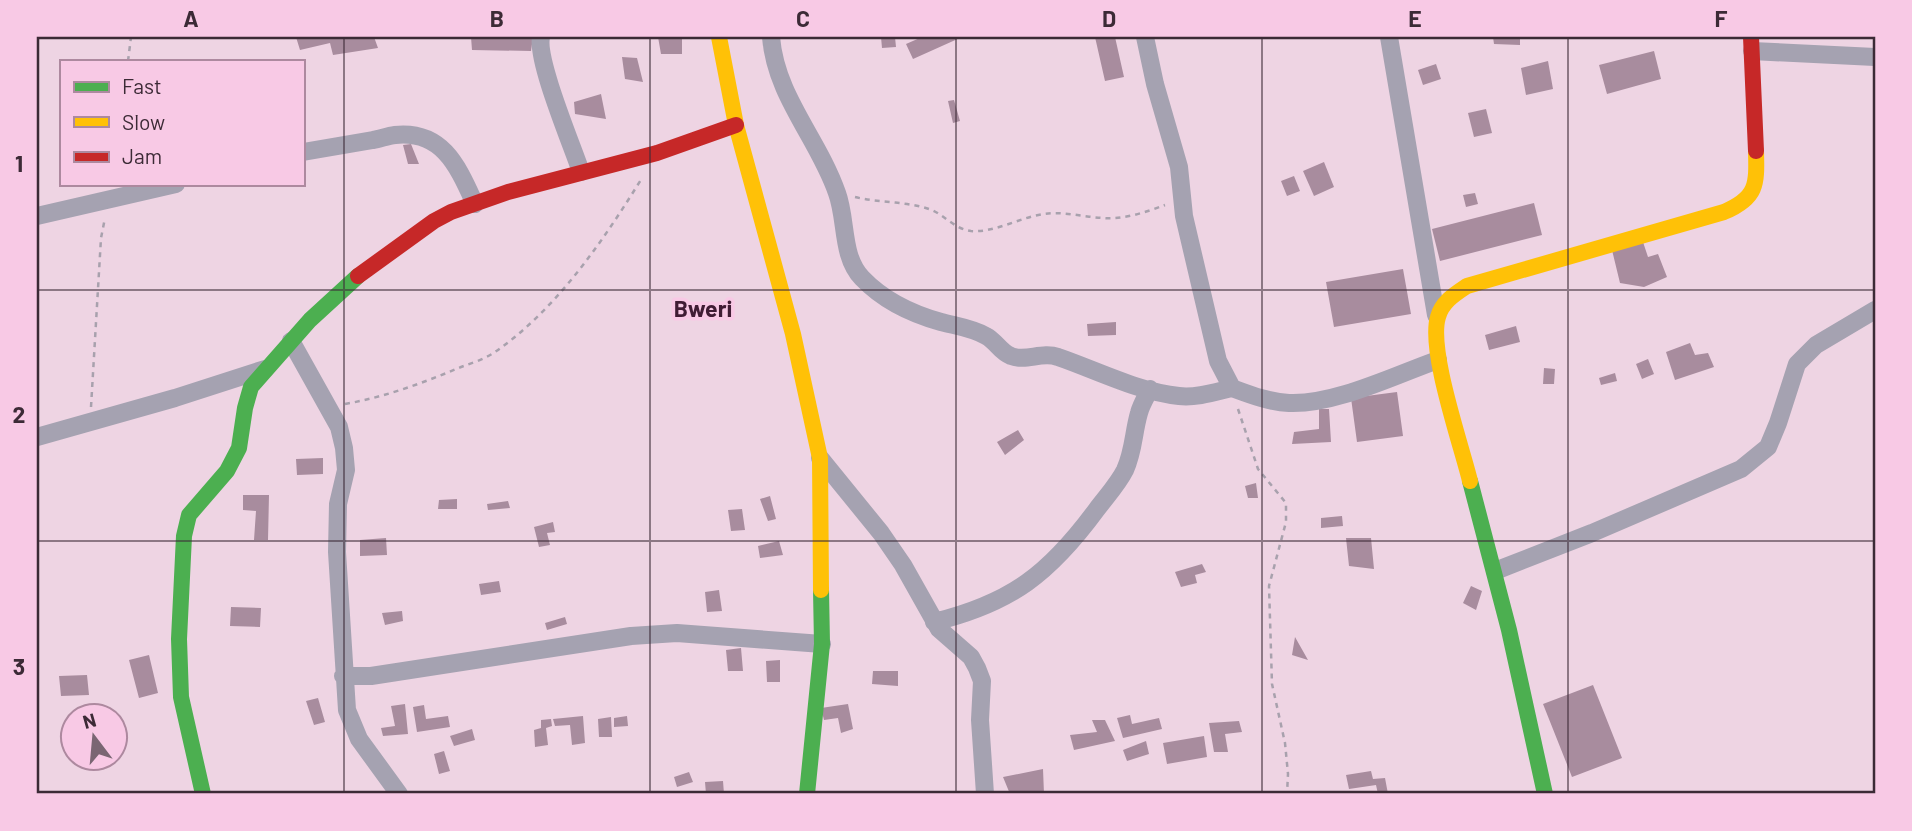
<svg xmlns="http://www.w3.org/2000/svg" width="1912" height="831" font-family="Barlow,sans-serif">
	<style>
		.building { fill: #a88c9e }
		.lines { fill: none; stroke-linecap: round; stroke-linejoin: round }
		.path { stroke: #a8a1ad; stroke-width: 2.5; stroke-dasharray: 5 5; stroke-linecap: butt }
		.street { stroke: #a5a2b1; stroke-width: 18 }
		.fast { stroke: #4caf50; stroke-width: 16 }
		.slow { stroke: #ffc107; stroke-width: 16 }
		.jam { stroke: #c62828; stroke-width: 16 }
		.grid { fill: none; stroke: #3c2a36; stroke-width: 2; stroke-opacity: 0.55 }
		.labels { text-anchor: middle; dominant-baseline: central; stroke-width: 7; stroke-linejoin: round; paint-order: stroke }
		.quarter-label { font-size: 23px; font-weight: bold; fill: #401c34; stroke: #f8c9e5 }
		.neatline { fill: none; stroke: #3c2a36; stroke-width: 2.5 }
		.grid-label { font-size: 23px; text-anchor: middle; font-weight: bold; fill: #3c2a36 }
	</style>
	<rect width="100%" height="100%" fill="#eed4e3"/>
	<path class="building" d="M296,37H374L378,48L333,55L330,43L300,50Z
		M471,37H533L531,51L472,50Z
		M658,37H682V54H661Z
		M881,37H895L896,47L882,48Z
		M922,37H962L913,59L906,44Z
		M1095,37H1115L1124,77L1105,81Z
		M1493,37H1520V45L1494,44Z
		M1654,51L1661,79L1607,94L1599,65Z
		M622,57L637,58L643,82L625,79Z
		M1548,61L1553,89L1526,95L1521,68Z
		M1436,64L1441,79L1423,85L1418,70Z
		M601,94L606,119L575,114L574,102Z
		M954,100L960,121L953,123L948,101Z
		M1486,109L1492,133L1474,137L1468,113Z
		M411,144L419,164H408L403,145Z
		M1324,162L1334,187L1314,196L1303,171Z
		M1294,176L1300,191L1287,196L1281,181Z
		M1475,193L1478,204L1466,207L1463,195Z
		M1534,203L1542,235L1440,261L1432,229Z
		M1643,242L1648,257L1658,254L1667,277L1644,287L1620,283L1612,250Z
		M1403,269L1411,314L1334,327L1326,282Z
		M1116,322V335L1088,336L1087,324Z
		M1516,326L1520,342L1489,350L1485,335Z
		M1690,343L1695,355L1708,353L1714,367L1675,380L1666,352Z
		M1648,359L1654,374L1642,379L1636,364Z
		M1544,368L1555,369L1554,384H1543Z
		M1615,373L1617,381L1601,385L1599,378Z
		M1397,392L1403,436L1357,442L1351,398Z
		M1319,409H1329L1331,442L1292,444L1294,432L1319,429Z
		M1018,430L1024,440L1005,455L997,442Z
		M323,458V474L297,475L296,459Z
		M1256,483L1258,498H1248L1245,486Z
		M243,495H269L268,540H254L256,511L243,510Z
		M770,496L776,519L768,521L760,499Z
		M457,499V509H438L439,500Z
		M508,501L510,508L488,510L487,504Z
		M742,509L745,530L731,531L728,510Z
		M1342,516L1343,526L1321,528V518Z
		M553,522L555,532L547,533L550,545L539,547L534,527Z
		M386,538L387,555L360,556V540Z
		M1346,538H1371L1374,569L1349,566Z
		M779,541L783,555L760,558L758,546Z
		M1202,564L1206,572L1195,575L1197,583L1181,587L1175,572Z
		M499,581L501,592L481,595L479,584Z
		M1471,586L1482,591L1476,610L1463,603Z
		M719,590L722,611L707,612L705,592Z
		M231,607L261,608L260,627L230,626Z
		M402,611L403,621L385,625L382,613Z
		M565,617L567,624L547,630L545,623Z
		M1295,637L1308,660L1292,655Z
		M741,648L743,671H728L726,650Z
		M149,655L158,693L139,698L129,660Z
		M780,660V682H767L766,661Z
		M873,671H898V686L872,684Z
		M87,675L89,695L61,696L59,676Z
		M1593,685L1622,758L1572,777L1543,704Z
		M318,698L325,722L314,725L306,701Z
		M405,704L408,734L383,736L381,728L395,726L391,706Z
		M848,704L853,729L841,733L838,718L824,720L821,708Z
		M424,705L426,719L448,716L450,727L417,732L413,707Z
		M1130,715L1132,724L1159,718L1162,729L1123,738L1117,718Z
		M583,716L585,743L572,745L570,725L555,726L553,719Z
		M627,716L628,726L614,727V718Z
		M611,717L612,737H599L598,719Z
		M551,719L552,726L546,728L548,745L535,747L534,730L541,728V720Z
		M1092,720H1105L1115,741L1074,750L1070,735L1097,732Z
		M1239,721L1242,732L1225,734L1228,752H1214L1209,723Z
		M472,729L475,740L454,746L450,736Z
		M1204,736L1207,757L1167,764L1163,743Z
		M1146,741L1149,754L1127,761L1123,750Z
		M444,751L450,771L439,774L434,754Z
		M1043,769L1044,794H1010L1003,777Z
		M1371,771L1373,779L1385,778L1388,794H1378L1376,785L1349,789L1346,775Z
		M689,772L693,782L677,787L674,777Z
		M723,781L724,794H706L705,782Z"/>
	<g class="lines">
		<path class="path" d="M128,61L131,37
			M855,197C879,203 905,201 929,209C944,214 954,229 971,231C995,233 1020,217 1044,214C1063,211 1083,217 1103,218C1123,220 1146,212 1165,205
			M345,404C385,397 423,383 461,367C472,363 485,359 495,352C557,309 603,241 642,178
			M91,407L101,238L105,218
			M1238,409L1258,469L1286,503V522L1269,586L1272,684L1285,743L1288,774L1287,794"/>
		<path class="street" d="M541,37C536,60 572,145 581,172
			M771,37C776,97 818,138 837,193C847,220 841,256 862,278C883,300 912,314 941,322C956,326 972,328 986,336C996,341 1000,352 1011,356C1026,362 1042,351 1058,357C1096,370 1139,392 1179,396C1196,398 1215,392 1232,388
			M1145,37L1155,84L1179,167L1184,216L1218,361L1232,388C1251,395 1269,402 1289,403C1335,405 1395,375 1438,360
			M1389,37L1436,315
			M1752,51L1875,57
			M303,152C326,148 350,144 373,140C380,139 387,136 395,135C443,130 458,167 475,204
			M37,216L176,184
			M291,341L339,427L344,448L346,470L338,504L337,552L347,710L359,739L399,794
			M37,437L175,398L265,369
			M820,458L881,533L903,565L939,629L971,657L977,668L982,681L980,720L985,794
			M1495,571L1592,533L1741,469L1768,447L1778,423L1797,364L1816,345L1875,310
			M934,622C1012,603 1050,573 1097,509C1106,497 1118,484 1125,470C1134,450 1133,434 1139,413C1141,405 1146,397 1150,389
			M343,676H371L631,636L677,633L822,644"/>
		<path class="fast" d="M1470,481L1509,630L1545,794
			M203,794L181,697L179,639L184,536L189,515L227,471L239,448L245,408L251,387L310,320L358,276
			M807,794L822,644L821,590"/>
		<path class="slow" d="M719,37L736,125L793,334L820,458L821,590
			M1470,481C1461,444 1428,350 1438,317C1442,302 1455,294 1467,286L1724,212C1757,198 1757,185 1756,151"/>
		<path class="jam" d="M1751,37L1756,151
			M358,276L434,221L451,212L508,192L657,153L736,125"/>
	</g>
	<path class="grid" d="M344,37V794M650,37V794M956,37V794M1262,37V794M1568,37V794M37,290H1875M37,541H1875"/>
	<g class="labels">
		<g class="quarter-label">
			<text x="703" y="308">Bweri</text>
		</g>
	</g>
	<rect width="1912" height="831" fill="none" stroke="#f8c9e5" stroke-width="77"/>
	<rect x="60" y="60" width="245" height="126" fill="#f8c9e5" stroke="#ad899f" stroke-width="2"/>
	<rect x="74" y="82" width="35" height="10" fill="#4caf50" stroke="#ad899f" stroke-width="2"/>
	<text x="122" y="94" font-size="21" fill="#3c2a36">Fast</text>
	<rect x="74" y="117" width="35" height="10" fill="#ffc107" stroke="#ad899f" stroke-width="2"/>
	<text x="122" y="130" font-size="21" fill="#3c2a36">Slow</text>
	<rect x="74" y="152" width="35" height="10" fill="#c62828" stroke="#ad899f" stroke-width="2"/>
	<text x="122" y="164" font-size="21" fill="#3c2a36">Jam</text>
	<g transform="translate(94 737) rotate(344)"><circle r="33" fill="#f8c9e5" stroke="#ad899f" stroke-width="2"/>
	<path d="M0-5L12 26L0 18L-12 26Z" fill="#7a6673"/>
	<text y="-10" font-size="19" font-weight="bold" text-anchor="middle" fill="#3c2a36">N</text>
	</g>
	<rect x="38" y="38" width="1836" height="754" class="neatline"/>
	<g class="grid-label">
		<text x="191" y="27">A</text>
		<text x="497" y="27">B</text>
		<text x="803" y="27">C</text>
		<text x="1109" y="27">D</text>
		<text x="1415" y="27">E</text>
		<text x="1721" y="27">F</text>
		<text x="19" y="172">1</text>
		<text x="19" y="423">2</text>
		<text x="19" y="675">3</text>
	</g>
</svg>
